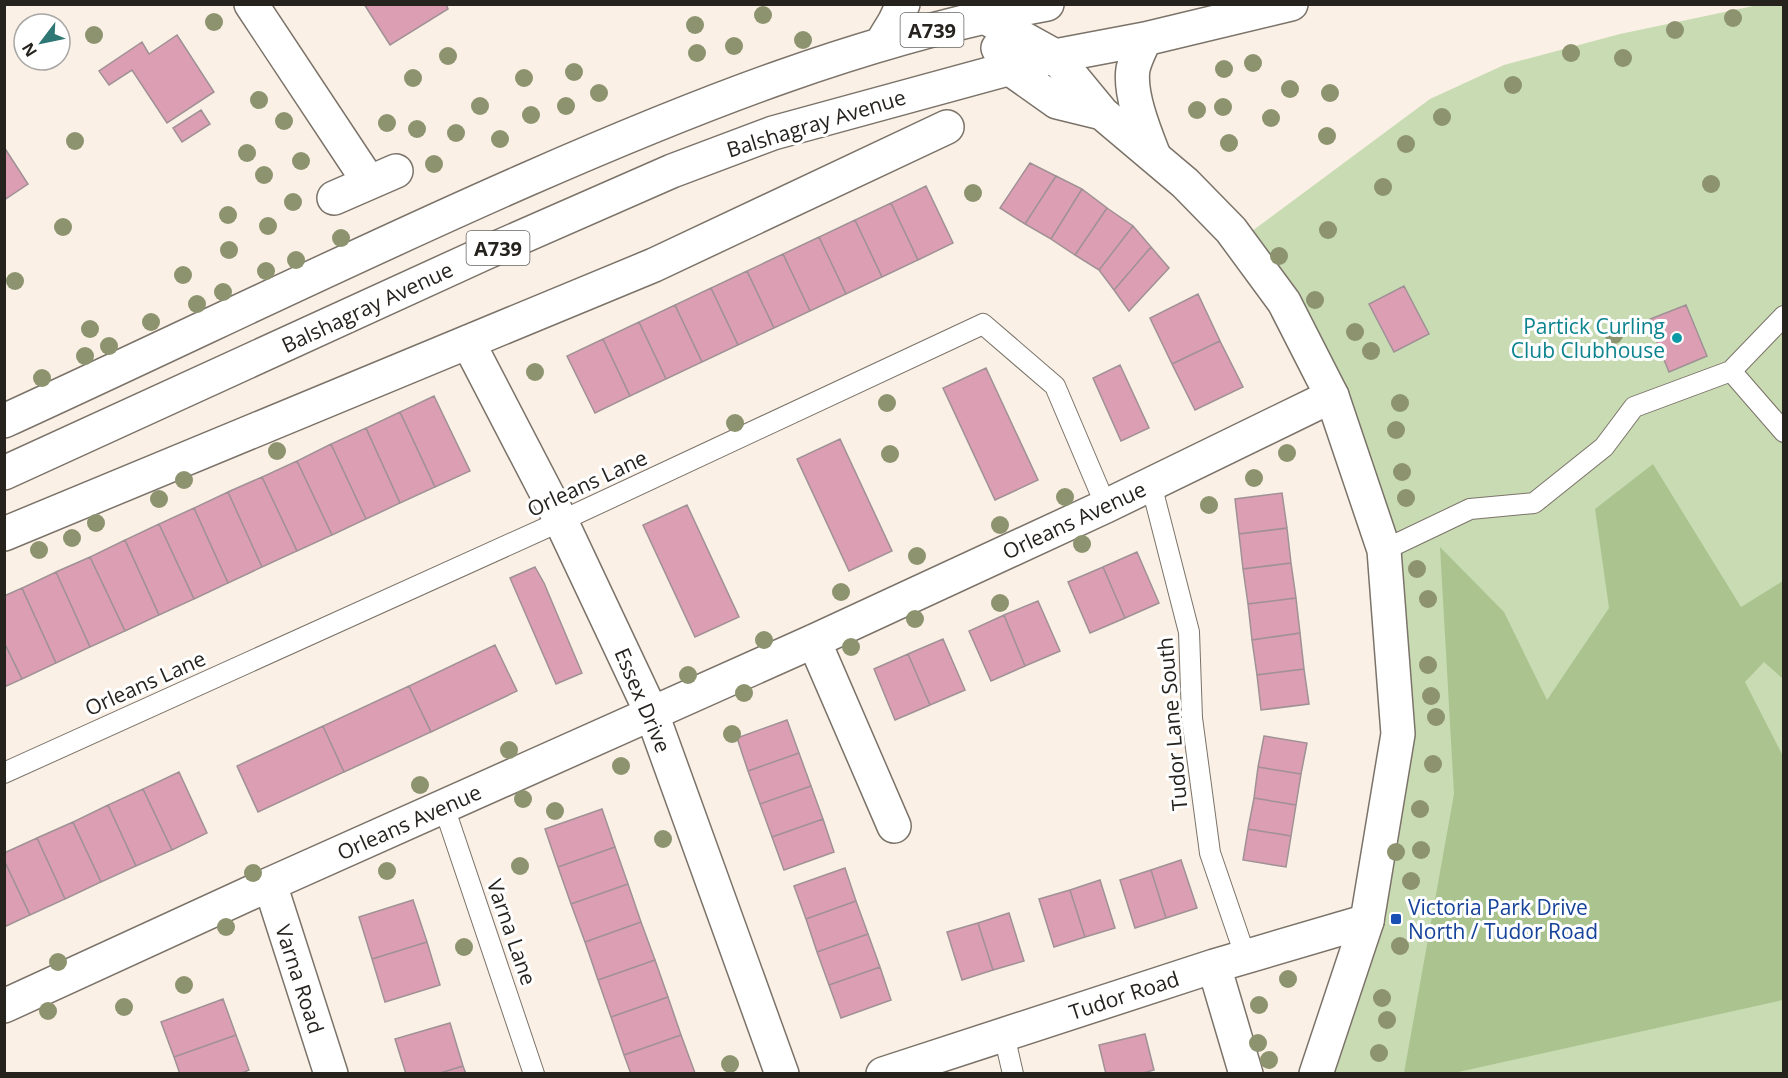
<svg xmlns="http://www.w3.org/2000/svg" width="1788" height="1078" font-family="'Open Sans',sans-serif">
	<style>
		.green { fill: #c8dbb3 }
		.forest { fill: #abc48f }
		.building { fill: #dc9eb2; stroke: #9f9195; stroke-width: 1.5 }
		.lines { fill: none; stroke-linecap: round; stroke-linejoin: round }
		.lane-casing { stroke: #7b7369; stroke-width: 22 }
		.street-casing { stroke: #7b7369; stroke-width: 36 }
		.secondary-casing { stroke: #7b7369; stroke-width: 36 }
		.primary-casing { stroke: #7b7369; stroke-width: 36 }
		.lane { stroke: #fff; stroke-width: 20 }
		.street { stroke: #fff; stroke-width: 33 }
		.secondary { stroke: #fff; stroke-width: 33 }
		.primary { stroke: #fff; stroke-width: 33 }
		.tree { fill: #8c936e }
		.culture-dot { fill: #0f9aa8; stroke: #fff; stroke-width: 2 }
		.transit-dot { fill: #1a4fb4; stroke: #fff; stroke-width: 2 }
		.labels { text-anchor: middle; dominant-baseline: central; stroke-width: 6; stroke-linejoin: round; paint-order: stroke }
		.shield { fill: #fff; stroke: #676562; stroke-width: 1.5 }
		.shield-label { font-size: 20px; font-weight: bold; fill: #26231f }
		.street-label { font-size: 21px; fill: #26231f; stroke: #fff }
		.culture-label { font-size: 21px; fill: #0d838f; stroke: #fff; text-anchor: end }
		.transit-label { font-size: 21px; fill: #164399; stroke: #fff; text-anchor: start }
	</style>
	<rect width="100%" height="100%" fill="#faf0e5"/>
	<path class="green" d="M1758,5H1783V1073H1316L1398,734L1384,550L1244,237L1430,99L1504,65L1620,34Z"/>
	<path class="forest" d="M1653,464L1741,607L1783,581V679L1764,662L1745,682L1783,756V1000L1454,1073H1404L1454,794L1440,547L1504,612L1547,700L1609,608L1595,509Z"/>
	<path class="building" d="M364,4H446L448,9L390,45Z
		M177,35L214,92L167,123L132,70L109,85L99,71L142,42L149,54Z
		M201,110L210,124L182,142L173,128Z
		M4,147L28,184L4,200Z
		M1030,163L1056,176L1025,224L1000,208Z
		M1056,176L1082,189L1051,239L1025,224Z
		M926,186L953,243L918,260L891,203Z
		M1082,189L1107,208L1075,255L1051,239Z
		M891,203L918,260L882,277L855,220Z
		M1107,208L1133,226L1099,270L1075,255Z
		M855,220L882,277L846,294L819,237Z
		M1133,226L1151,247L1114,290L1099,270Z
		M819,237L846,294L810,311L783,254Z
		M1151,247L1169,268L1129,311L1114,290Z
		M783,254L810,311L774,328L747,271Z
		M747,271L774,328L738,345L711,288Z
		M1404,286L1429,334L1394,352L1369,304Z
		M711,288L738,345L702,362L675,305Z
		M1198,294L1220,341L1172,364L1150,318Z
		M675,305L702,362L666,379L639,322Z
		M1686,305L1707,356L1669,372L1648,320Z
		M639,322L666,379L630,396L603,339Z
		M603,339L630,396L595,413L567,356Z
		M1220,341L1243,387L1195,410L1172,364Z
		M1120,365L1149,428L1121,441L1093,378Z
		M986,368L1038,480L995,500L943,388Z
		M434,396L470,471L435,487L400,412Z
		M400,412L435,487L400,503L366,428Z
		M366,428L400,503L366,519L331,444Z
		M840,439L892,551L849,571L797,459Z
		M331,444L366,519L332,535L297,461Z
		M297,461L332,535L297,551L262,477Z
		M262,477L297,551L262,567L228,492Z
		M228,492L262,567L228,583L194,508Z
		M1282,493L1287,528L1239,534L1235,499Z
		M687,505L739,617L695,637L643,525Z
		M194,508L228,583L194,599L159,524Z
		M159,524L194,599L159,615L125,540Z
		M1287,528L1291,563L1243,569L1239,534Z
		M125,540L159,615L125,631L90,557Z
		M1137,552L1159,603L1125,618L1103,567Z
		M90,557L125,631L90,647L56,572Z
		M1291,563L1296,598L1248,604L1243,569Z
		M535,567L544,583L582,673L556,684L510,578Z
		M1103,567L1125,618L1090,633L1068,582Z
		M56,572L90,647L56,663L22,588Z
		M22,588L56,663L22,679L4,642V596Z
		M1296,598L1300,633L1252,640L1248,604Z
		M1038,601L1060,651L1025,666L1004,615Z
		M1004,615L1025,666L991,681L969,631Z
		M1300,633L1304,669L1257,675L1252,640Z
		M943,639L965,690L930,705L908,654Z
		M4,642L22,679L4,687Z
		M495,645L517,691L431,732L409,686Z
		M908,654L930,705L895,720L874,669Z
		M1304,669L1309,704L1261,710L1257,675Z
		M409,686L431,732L344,772L323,726Z
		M787,720L799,753L748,771L737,738Z
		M323,726L344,772L258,812L237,766Z
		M1264,736L1307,743L1301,774L1258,767Z
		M799,753L811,786L760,804L748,771Z
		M1258,767L1301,774L1296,805L1254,798Z
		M179,772L207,833L172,850L143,789Z
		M811,786L823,819L772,837L760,804Z
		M143,789L172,850L136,866L108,805Z
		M1254,798L1296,805L1291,836L1248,829Z
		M108,805L136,866L101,882L73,822Z
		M602,809L615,847L558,867L545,829Z
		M823,819L834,852L784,870L772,837Z
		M73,822L101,882L65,899L37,838Z
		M1248,829L1291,836L1286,867L1243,860Z
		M37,838L65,899L30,915L4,860V853Z
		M615,847L628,884L571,904L558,867Z
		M4,860L30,915L4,927Z
		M1181,860L1197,908L1166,918L1151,870Z
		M845,868L856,901L806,919L794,886Z
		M1151,870L1166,918L1135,928L1120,880Z
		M1100,880L1115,928L1085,937L1070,890Z
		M628,884L641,922L585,942L571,904Z
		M1070,890L1085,937L1054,947L1039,899Z
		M413,900L427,942L372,959L359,917Z
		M856,901L868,934L817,952L806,919Z
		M1009,913L1024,961L993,970L978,923Z
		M641,922L655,960L598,980L585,942Z
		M978,923L993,970L962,980L947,932Z
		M868,934L880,967L829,985L817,952Z
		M427,942L440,985L385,1002L372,959Z
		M655,960L668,997L611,1017L598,980Z
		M880,967L891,1000L841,1018L829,985Z
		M668,997L681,1035L624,1055L611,1017Z
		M223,999L236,1035L174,1057L161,1022Z
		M450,1023L463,1066L437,1074H406L395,1039Z
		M1145,1034L1154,1070L1140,1074H1106L1099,1045Z
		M236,1035L249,1070L240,1074H180L174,1057Z
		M681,1035L695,1073L631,1074L624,1055Z
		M463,1066L466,1074H437Z"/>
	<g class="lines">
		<g class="lane-casing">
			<path id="lane" d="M1731,371L1784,432
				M1151,484L1189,632L1192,718L1210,853L1246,958
				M1384,550L1470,509L1534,503L1604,447L1634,407L1731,371L1784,316
				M4,773L561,521L983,324L1055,386L1106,506
				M444,807L534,1074
				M1004,1035L1013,1074"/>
		</g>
		<g class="street-casing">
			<path id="street" d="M251,4L369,182
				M334,198L396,171
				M468,342L561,521L652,714L782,1074
				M4,534L654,265L947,127
				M814,641L894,826
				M270,884L331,1074
				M1214,966L1246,1074
				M4,1006L270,884L814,641L1106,506L1332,396
				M883,1074L1214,966L1367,921"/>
		</g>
		<g class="secondary-casing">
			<path id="secondary" d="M983,16L1055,56L1102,113L1185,183L1231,230L1284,302L1332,396L1384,550L1398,734L1367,921L1316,1074
				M998,48L1009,68L1057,102L1102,113"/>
		</g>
		<g class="primary-casing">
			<path id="primary" d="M1145,39C1141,48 1135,59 1133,69C1129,94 1145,133 1154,156
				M881,44L895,21L903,4
				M4,421C179,341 352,256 528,179C697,105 865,38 1047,4
				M4,473L485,253L672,171L773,133L1055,56L1145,39L1291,4"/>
		</g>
		<use href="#lane" class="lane"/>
		<use href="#street" class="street"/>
		<use href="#secondary" class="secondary"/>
		<use href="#primary" class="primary"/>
	</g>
	<g class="tree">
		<circle cx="763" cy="15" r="9"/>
		<circle cx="1733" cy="18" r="9"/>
		<circle cx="214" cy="22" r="9"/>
		<circle cx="695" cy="25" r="9"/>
		<circle cx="1675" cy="30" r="9"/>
		<circle cx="94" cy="35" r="9"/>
		<circle cx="803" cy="40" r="9"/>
		<circle cx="734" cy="46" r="9"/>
		<circle cx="697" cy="53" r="9"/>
		<circle cx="1571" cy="53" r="9"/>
		<circle cx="448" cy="56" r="9"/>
		<circle cx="1623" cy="58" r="9"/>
		<circle cx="1253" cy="63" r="9"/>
		<circle cx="1224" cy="69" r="9"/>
		<circle cx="574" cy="72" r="9"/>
		<circle cx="413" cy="78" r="9"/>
		<circle cx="524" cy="78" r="9"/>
		<circle cx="1513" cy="85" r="9"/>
		<circle cx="1290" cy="89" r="9"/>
		<circle cx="599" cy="93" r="9"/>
		<circle cx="1330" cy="93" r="9"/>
		<circle cx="259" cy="100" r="9"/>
		<circle cx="480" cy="106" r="9"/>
		<circle cx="566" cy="106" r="9"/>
		<circle cx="1223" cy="107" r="9"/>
		<circle cx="1197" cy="110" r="9"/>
		<circle cx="531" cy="115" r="9"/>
		<circle cx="1442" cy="117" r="9"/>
		<circle cx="1271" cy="118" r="9"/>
		<circle cx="284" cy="121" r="9"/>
		<circle cx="387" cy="123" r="9"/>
		<circle cx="417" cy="129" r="9"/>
		<circle cx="456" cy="133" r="9"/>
		<circle cx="1327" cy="136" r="9"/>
		<circle cx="500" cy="139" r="9"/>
		<circle cx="75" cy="141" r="9"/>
		<circle cx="1229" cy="143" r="9"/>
		<circle cx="1406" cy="144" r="9"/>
		<circle cx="247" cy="153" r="9"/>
		<circle cx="301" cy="161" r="9"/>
		<circle cx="434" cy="164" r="9"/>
		<circle cx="264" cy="175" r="9"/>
		<circle cx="1711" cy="184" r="9"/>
		<circle cx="1383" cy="187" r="9"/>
		<circle cx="973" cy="193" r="9"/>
		<circle cx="293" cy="202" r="9"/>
		<circle cx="228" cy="215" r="9"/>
		<circle cx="268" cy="226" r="9"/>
		<circle cx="63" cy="227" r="9"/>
		<circle cx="1328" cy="230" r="9"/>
		<circle cx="341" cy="238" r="9"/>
		<circle cx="229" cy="250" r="9"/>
		<circle cx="1279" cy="256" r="9"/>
		<circle cx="296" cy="260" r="9"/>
		<circle cx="266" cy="271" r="9"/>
		<circle cx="183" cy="275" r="9"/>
		<circle cx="15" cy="281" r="9"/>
		<circle cx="223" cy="292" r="9"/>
		<circle cx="1315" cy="300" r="9"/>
		<circle cx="197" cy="304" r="9"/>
		<circle cx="151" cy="322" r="9"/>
		<circle cx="90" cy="329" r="9"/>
		<circle cx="1355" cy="332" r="9"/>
		<circle cx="1614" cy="335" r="9"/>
		<circle cx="109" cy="346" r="9"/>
		<circle cx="1371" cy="351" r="9"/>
		<circle cx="85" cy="356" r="9"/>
		<circle cx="535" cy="372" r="9"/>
		<circle cx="42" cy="378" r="9"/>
		<circle cx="887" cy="403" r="9"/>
		<circle cx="1400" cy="403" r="9"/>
		<circle cx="735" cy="423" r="9"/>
		<circle cx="1396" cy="430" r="9"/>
		<circle cx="277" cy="451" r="9"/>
		<circle cx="1287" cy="453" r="9"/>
		<circle cx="890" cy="454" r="9"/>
		<circle cx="1402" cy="472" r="9"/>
		<circle cx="1254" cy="478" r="9"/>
		<circle cx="184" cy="480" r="9"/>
		<circle cx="1065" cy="497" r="9"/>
		<circle cx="1406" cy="498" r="9"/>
		<circle cx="159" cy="499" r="9"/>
		<circle cx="1209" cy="505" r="9"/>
		<circle cx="96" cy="523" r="9"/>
		<circle cx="1000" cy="525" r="9"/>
		<circle cx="72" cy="538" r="9"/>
		<circle cx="1082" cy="544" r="9"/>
		<circle cx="39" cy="550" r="9"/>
		<circle cx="917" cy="556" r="9"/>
		<circle cx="1417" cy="569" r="9"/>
		<circle cx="841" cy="592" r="9"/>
		<circle cx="1428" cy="599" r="9"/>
		<circle cx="1000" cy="603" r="9"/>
		<circle cx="915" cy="619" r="9"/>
		<circle cx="764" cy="640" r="9"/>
		<circle cx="851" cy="647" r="9"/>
		<circle cx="1428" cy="665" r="9"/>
		<circle cx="688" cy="675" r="9"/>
		<circle cx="744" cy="693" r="9"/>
		<circle cx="1431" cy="696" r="9"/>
		<circle cx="1436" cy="717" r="9"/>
		<circle cx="732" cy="734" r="9"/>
		<circle cx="509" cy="750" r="9"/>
		<circle cx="1433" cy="764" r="9"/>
		<circle cx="621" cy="766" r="9"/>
		<circle cx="420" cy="785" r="9"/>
		<circle cx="523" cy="799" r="9"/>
		<circle cx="1420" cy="809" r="9"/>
		<circle cx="555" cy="811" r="9"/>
		<circle cx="663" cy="839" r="9"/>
		<circle cx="1421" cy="850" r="9"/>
		<circle cx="1396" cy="852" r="9"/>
		<circle cx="520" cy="866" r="9"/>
		<circle cx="387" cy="871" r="9"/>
		<circle cx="253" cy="873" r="9"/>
		<circle cx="1411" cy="881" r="9"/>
		<circle cx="226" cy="927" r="9"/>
		<circle cx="1400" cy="946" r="9"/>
		<circle cx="464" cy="947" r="9"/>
		<circle cx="58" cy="962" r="9"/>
		<circle cx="1288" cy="979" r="9"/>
		<circle cx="184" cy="985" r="9"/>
		<circle cx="1382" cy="998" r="9"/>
		<circle cx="1259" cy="1005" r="9"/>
		<circle cx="124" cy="1007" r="9"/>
		<circle cx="48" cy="1011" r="9"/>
		<circle cx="1387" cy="1020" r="9"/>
		<circle cx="1258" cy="1043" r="9"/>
		<circle cx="1379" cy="1053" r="9"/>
		<circle cx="1269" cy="1060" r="9"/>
		<circle cx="730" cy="1064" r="9"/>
	</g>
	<circle class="culture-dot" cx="1677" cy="338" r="6"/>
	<rect class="transit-dot" x="1390" y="913" width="12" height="12" rx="3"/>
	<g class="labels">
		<g class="shield">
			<rect x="900.5" y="13" width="63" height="34" rx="4.5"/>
			<rect x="466.5" y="231" width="63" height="34" rx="4.5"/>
		</g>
		<g class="shield-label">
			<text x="932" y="30">A739</text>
			<text x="498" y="248">A739</text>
		</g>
		<g class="street-label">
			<text transform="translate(816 123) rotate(-17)">Balshagray Avenue</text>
			<text transform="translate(367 307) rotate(-25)">Balshagray Avenue</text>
			<text transform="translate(587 483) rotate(-25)">Orleans Lane</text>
			<text transform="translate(1074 520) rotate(-25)">Orleans Avenue</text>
			<text transform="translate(145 683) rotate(-24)">Orleans Lane</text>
			<text transform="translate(643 700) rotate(67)">Essex Drive</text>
			<text transform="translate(1172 724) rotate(-95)">Tudor Lane South</text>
			<text transform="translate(409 822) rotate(-24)">Orleans Avenue</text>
			<text transform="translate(512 932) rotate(71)">Varna Lane</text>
			<text transform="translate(300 979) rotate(72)">Varna Road</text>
			<text transform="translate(1124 995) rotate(-18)">Tudor Road</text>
		</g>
		<g class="culture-label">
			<text x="1665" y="326">Partick Curling<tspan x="1665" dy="24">Club Clubhouse</tspan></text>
		</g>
		<g class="transit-label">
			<text x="1408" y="907">Victoria Park Drive<tspan x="1408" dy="24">North / Tudor Road</tspan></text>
		</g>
	</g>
	<rect width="1788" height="1078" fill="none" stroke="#26231f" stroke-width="12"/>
	<g transform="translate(42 42) rotate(238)"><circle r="28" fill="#ffffff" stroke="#a8a7a5" stroke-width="1.5"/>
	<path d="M0-4.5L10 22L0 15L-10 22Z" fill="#2e7774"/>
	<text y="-9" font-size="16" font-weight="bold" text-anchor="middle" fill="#26231f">N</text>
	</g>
</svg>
